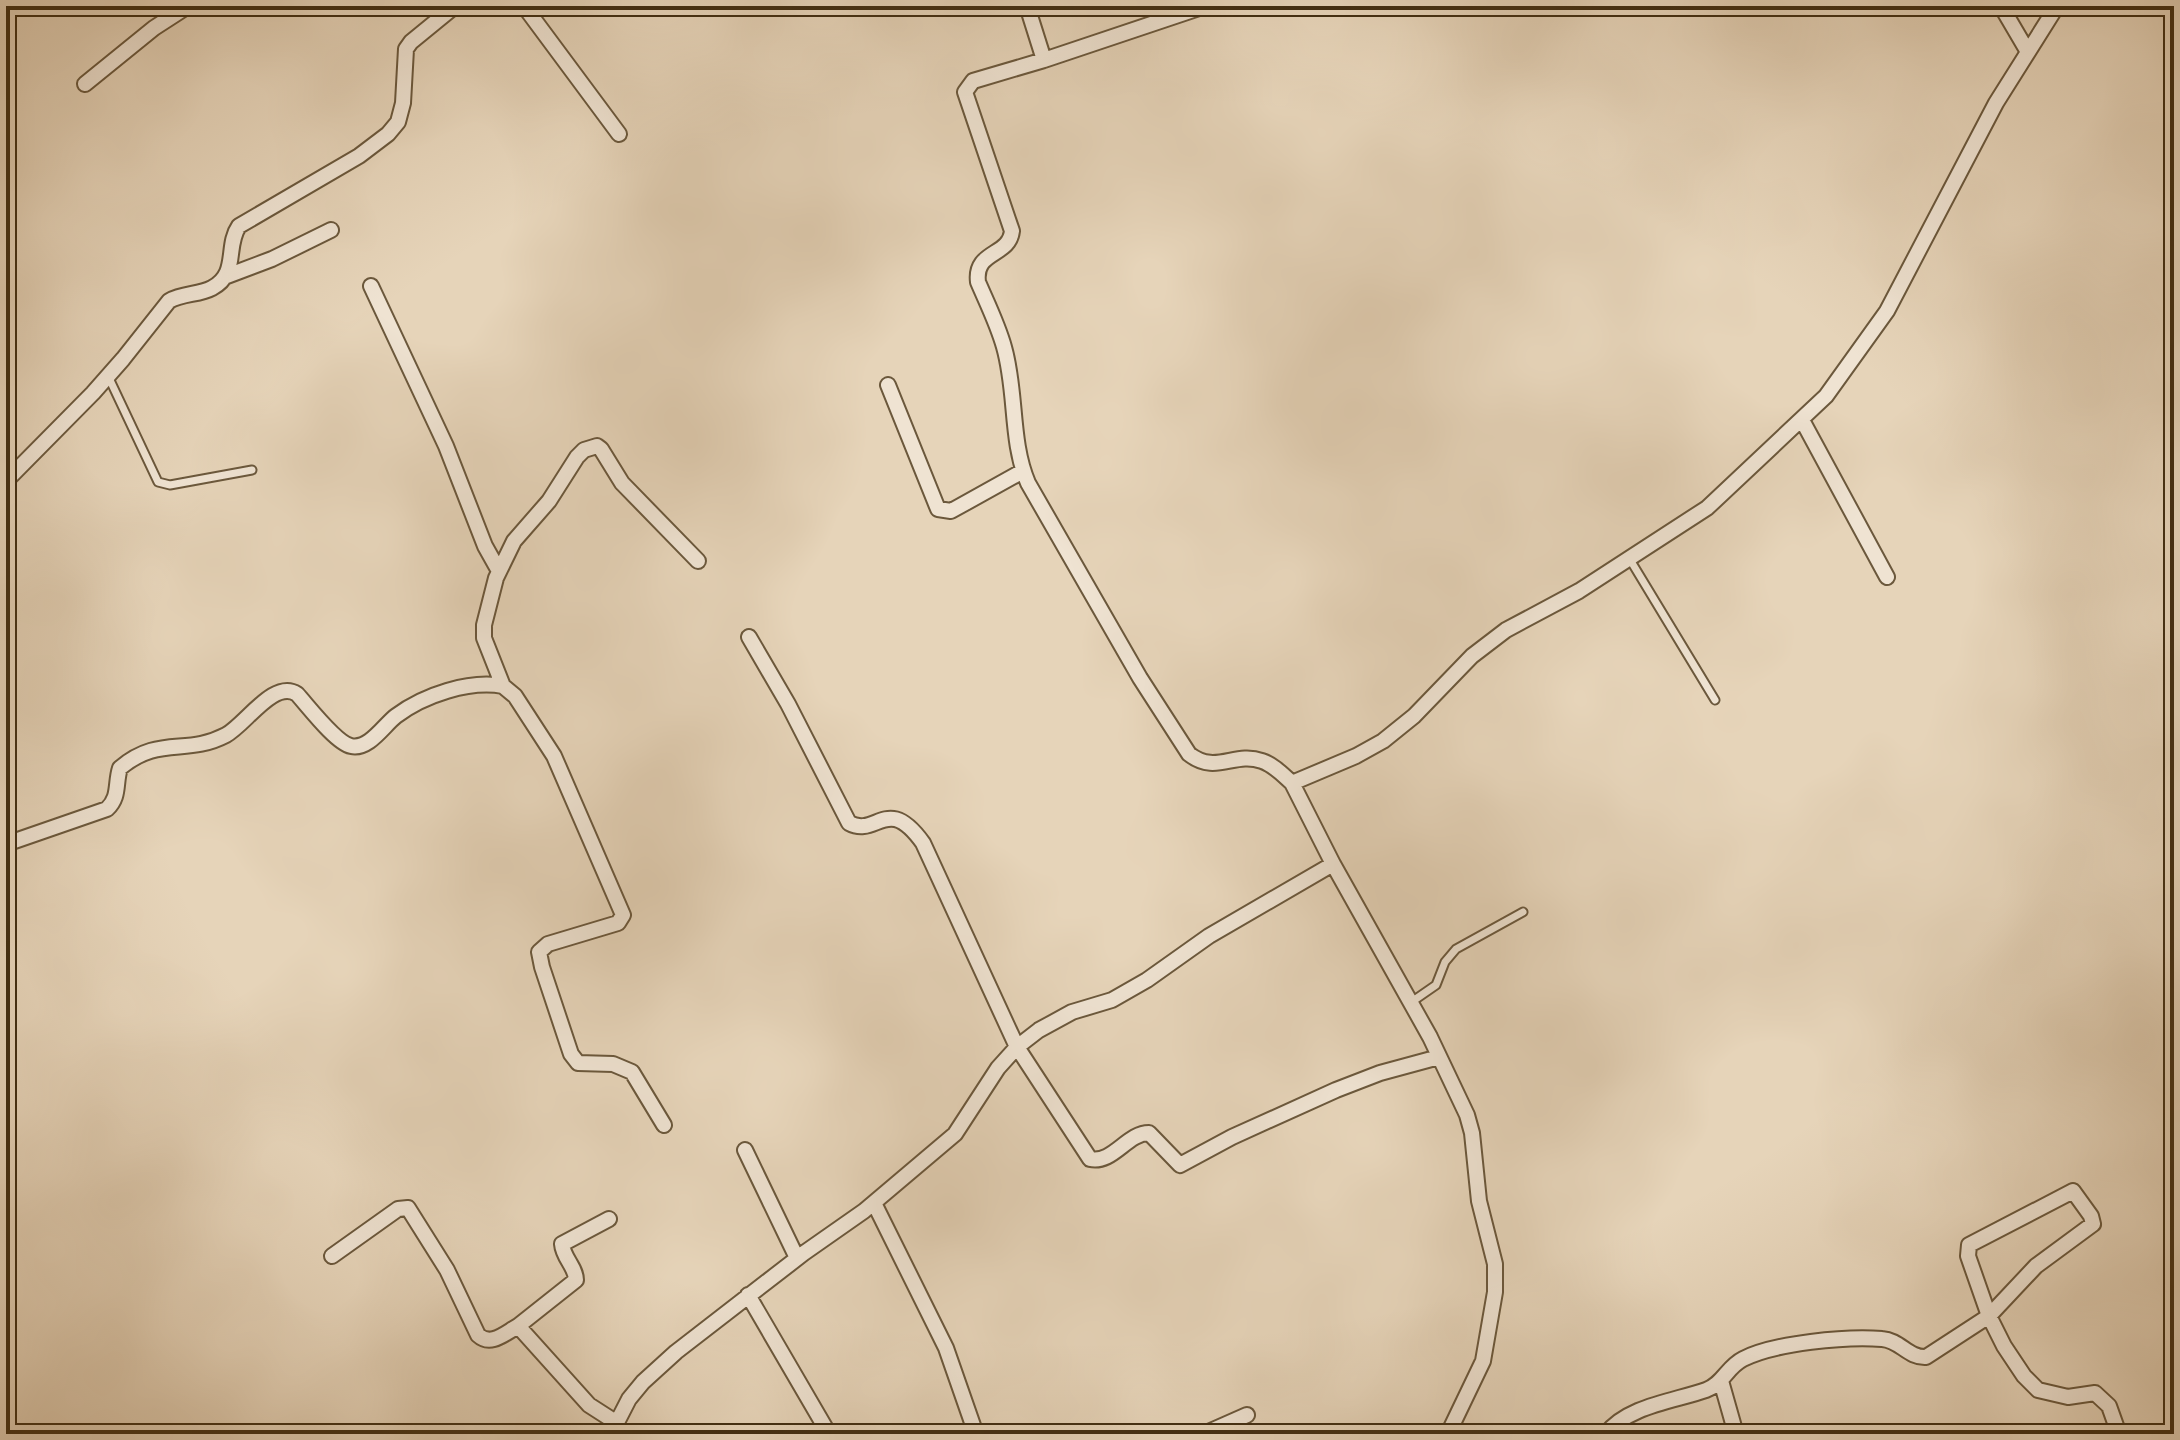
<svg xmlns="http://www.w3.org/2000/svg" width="2180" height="1440" font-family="'IM FELL Double Pica',serif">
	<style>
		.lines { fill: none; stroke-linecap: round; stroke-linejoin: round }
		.lane-casing { stroke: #6b583c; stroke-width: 11 }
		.street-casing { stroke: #6b583c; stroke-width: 18 }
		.lane { stroke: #efe3d2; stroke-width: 7 }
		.street { stroke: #efe3d2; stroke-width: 14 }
	</style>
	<rect width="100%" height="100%" fill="#e6d4b9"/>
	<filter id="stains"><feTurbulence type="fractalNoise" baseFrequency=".0025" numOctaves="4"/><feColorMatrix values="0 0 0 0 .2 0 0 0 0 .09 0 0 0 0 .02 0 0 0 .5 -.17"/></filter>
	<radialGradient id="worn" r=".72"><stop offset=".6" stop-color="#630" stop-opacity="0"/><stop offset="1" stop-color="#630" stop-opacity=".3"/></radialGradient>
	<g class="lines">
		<g class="lane-casing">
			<path id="lane" d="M108,376L158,482L170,485L252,470
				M1629,558L1715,700
				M1410,1003L1436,985L1445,962L1456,949L1523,912"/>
		</g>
		<g class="street-casing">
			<path id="street" d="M524,6L619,134
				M1027,6L1044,60L973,81L965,92L1012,231C1009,257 974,250 978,282C987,303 998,325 1004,347C1017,392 1010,441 1028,483L1140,678L1189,754C1216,775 1234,751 1262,761C1274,765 1283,775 1292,783
				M2001,6L2028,52
				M1044,60L1205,6
				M85,84L154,28L188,6
				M227,276L272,259L331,230
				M371,286L446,446L485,546L499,571
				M888,385L938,509L951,511L1023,471
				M1802,420L1887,577
				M6,481L93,393L123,359L169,301C183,293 199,295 212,288C239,274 225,246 239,226L359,156L388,134L398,122L403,103L406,49L411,42L455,6
				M749,637L788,704L849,823C877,838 887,793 923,843L1017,1047L1090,1159C1113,1164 1127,1133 1149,1133L1180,1165L1232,1137L1336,1090L1380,1073L1439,1057
				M503,686L484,638V625L496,578L514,541L549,501L577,457L584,450L597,446L601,449L622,483L698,561
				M6,844L107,809C120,797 115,783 120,768C159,735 186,756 226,735C246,724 274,679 297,694C308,706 336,743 351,746C369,750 384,725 396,716C424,695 469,680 503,686L515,696L554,756L623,915L618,923L548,944L539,952L542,967L571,1054L578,1063L613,1064L632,1072L664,1125
				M1333,864L1430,1037L1467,1115L1472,1133L1479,1201L1495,1264V1292L1483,1361L1448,1434
				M745,1150L797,1258
				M2073,1191L2091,1216L2093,1224L2036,1266L1989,1316L1968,1256L1969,1245Z
				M874,1203L946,1348L976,1434
				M332,1256L398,1209L408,1208L447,1270L478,1335C491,1347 505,1333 518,1326L589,1405L617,1423
				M748,1295L829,1434
				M518,1326L576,1280C576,1267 563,1258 562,1244L609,1219
				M1721,1381L1736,1434
				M611,1434L629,1399L643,1382L676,1352L804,1253L864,1211L955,1134L998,1068L1017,1047L1039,1030L1072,1012L1112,1000L1147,980L1209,936L1333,864L1292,783L1356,756L1383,741L1414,716L1472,656L1506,630L1579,591L1707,508L1826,396L1887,311L1996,103L2057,6
				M1204,1434L1247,1415
				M1606,1434C1627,1406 1675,1401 1706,1390C1723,1384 1727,1367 1743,1359C1774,1343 1847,1336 1882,1339C1900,1340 1908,1358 1926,1357L1989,1316L2004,1346L2024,1376L2038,1390L2068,1397L2095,1393L2109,1406L2119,1434"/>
		</g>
		<use href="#lane" class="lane"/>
		<use href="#street" class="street"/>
	</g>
	<rect width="2180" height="1440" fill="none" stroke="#e6d4b9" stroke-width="32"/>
	<rect x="8" y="8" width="2164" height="1424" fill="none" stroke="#422f13" stroke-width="4"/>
	<rect x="16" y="16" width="2148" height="1408" fill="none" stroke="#422f13" stroke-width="2"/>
	<rect width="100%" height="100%" filter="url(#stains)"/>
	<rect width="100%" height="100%" fill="url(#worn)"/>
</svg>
